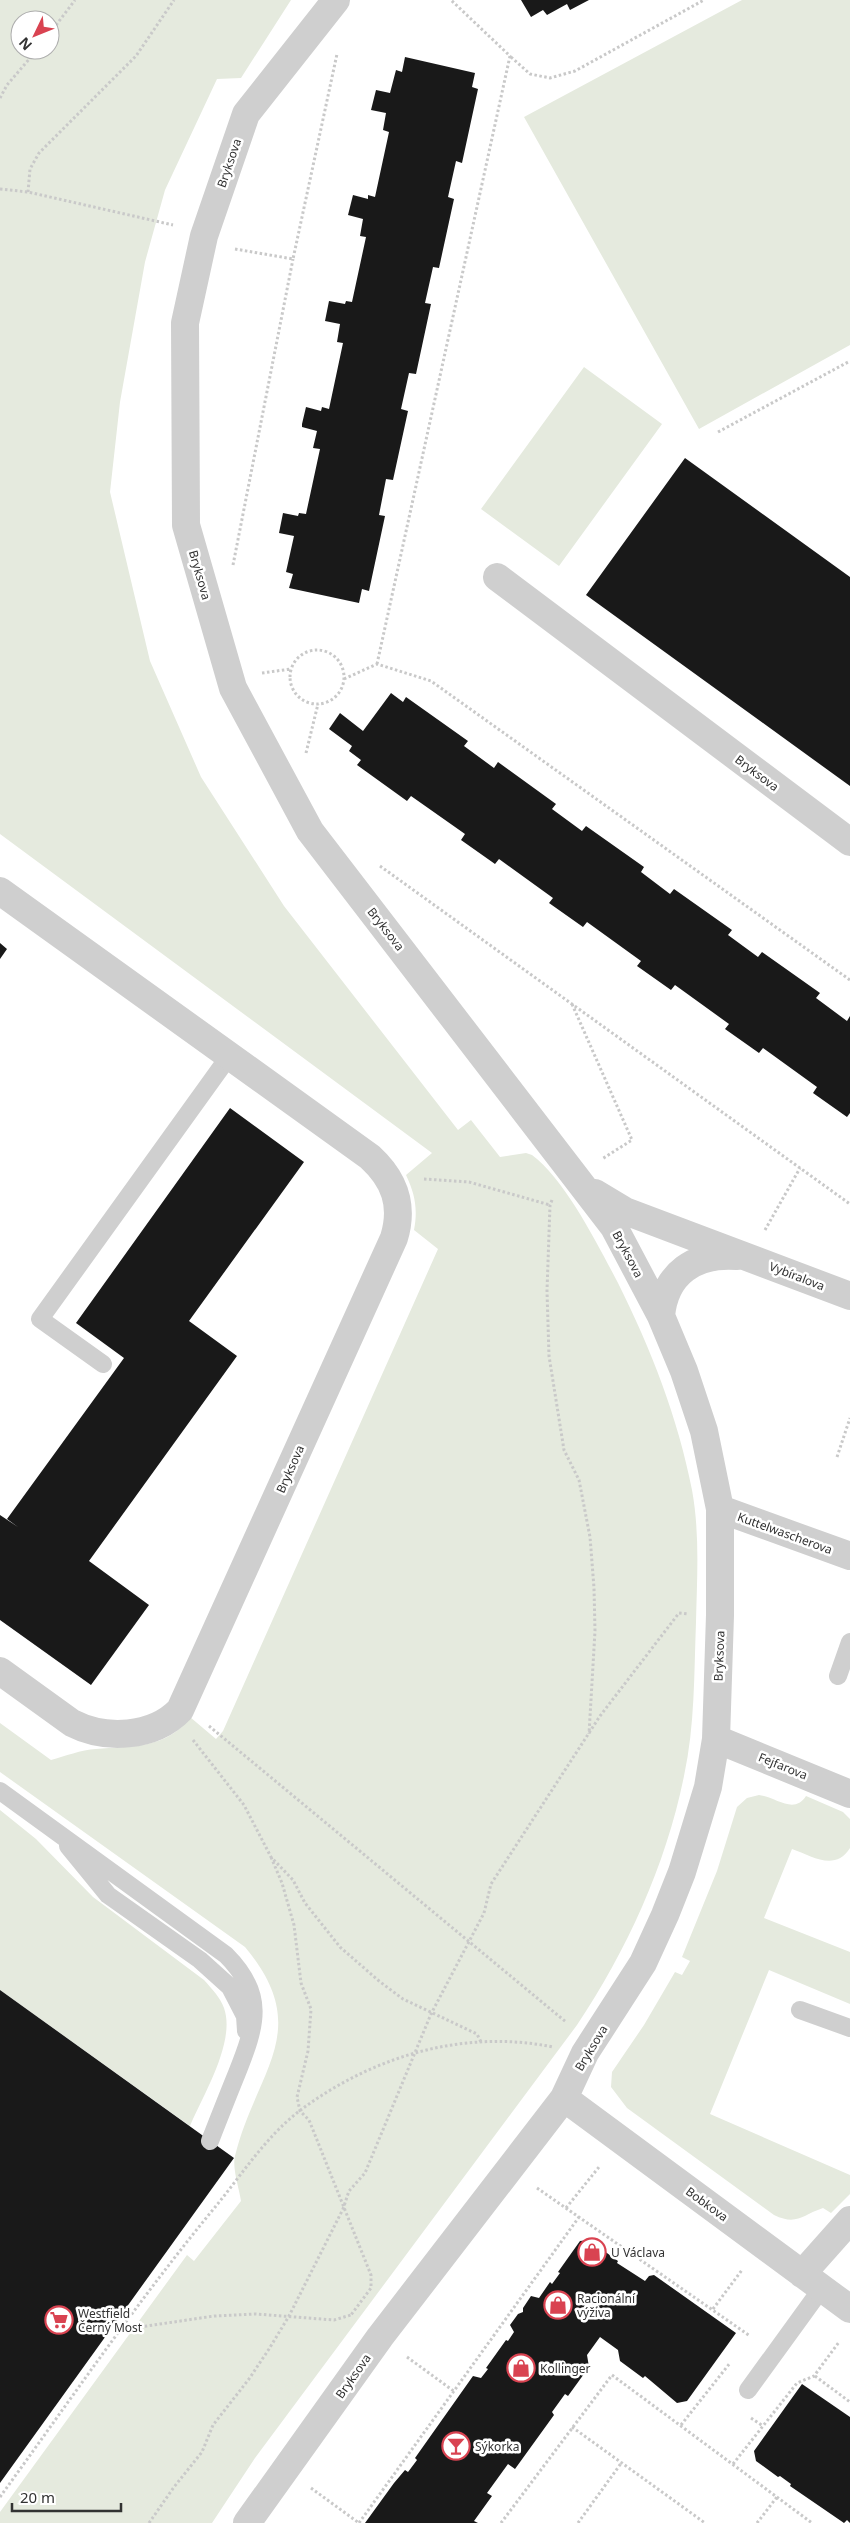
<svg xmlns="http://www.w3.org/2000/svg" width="850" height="2523" font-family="'Noto Sans',sans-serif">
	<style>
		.green { fill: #e5eade; fill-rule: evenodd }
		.building { fill: #191919 }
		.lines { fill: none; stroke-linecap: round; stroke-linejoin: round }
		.path { stroke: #c9c9c9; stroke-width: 3; stroke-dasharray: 2.5 2.5; stroke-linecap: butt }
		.lane { stroke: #cfcfcf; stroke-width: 18 }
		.street { stroke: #cfcfcf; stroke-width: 28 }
		.labels { text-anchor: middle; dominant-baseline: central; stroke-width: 5; stroke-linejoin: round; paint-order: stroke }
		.street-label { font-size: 12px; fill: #323232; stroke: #fff }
		.poi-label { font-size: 12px; fill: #323232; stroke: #fff; text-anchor: start }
	</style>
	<rect width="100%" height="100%" fill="#fff"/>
	<path class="green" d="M0,0H291L241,78L217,79L165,190L145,262L120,402L110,492L150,661L201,777L284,906L458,1130L471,1120L500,1157L526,1153L532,1155C565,1179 599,1247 618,1283C651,1349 678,1418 692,1490C700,1534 697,1578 696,1622C694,1673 695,1726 684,1776C666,1865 627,1950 577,2025L255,2458L212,2523H0V2512L187,2255L194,2261L241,2201C239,2188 232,2168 235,2156C256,2070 315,2031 245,1947L0,1772V1723L51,1760C65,1756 81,1750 96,1749C130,1746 168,1749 190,1717L216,1739L223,1731L438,1249L414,1230C418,1209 415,1194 406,1175L432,1153L0,834ZM20,20H50V50H20Z
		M742,0H850V345L699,429L524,117Z
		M584,367L662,424L559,566L481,509Z
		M759,1795C776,1797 794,1815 806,1796L843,1812L850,1819V1848C835,1872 812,1856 792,1849L764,1918L850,1952V2004L769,1970L710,2114L850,2175V2194L831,2213L823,2208C802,2215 797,2226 774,2215L627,2108L611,2087L612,2072L644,2025L675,1972L682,1975L690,1961L682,1957L717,1871L737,1807L747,1798Z
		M0,1810L36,1839L93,1897L204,1980C212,1989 220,1997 224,2008C236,2042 203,2095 190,2126L0,1990Z"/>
	<path class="building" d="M521,0H589L570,10L567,4L547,15L543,10L531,17Z
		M405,57L475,73L472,87L478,89L462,163L456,161L448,197L454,199L439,268L433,267L425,303L431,304L416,374L409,373L401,409L408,411L393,480L386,479L379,515L385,516L369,591L362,589L359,603L289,588L293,574L286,572L294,536L279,533L283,513L298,516L299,513L306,514L320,449L313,448L317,431L302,427V424L306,407L321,411L322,407L329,409L343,343L337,342L340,324L325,321L329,301L345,304L346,301L352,302L366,237L360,236L363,219L348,215L353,195L368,199V195L375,197L389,132L383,130L386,113L371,110L376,90L390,93L396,70L402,72Z
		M685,458L850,577V786L586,595Z
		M391,693L403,702L406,697L468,741L464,746L494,768L498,762L556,804L552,809L582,831L586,826L644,867L641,872L670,894L674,889L732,930L728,935L758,957L762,952L820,993L816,998L847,1021L850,1016V1113L847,1117L813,1093L817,1087L763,1048L759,1053L725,1029L729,1024L675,985L671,990L637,966L641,961L587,922L583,927L549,903L553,898L499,859L495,864L461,840L465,834L411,796L407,801L357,765L361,760L349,751L352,746L329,729L340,713L363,731Z
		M0,943L7,949L0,959Z
		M230,1108L304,1162L189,1321L237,1356L89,1561L149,1605L91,1685L0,1620V1515L18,1527L7,1519L124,1358L76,1323Z
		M0,1990L234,2158L0,2483Z
		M589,2240L618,2261L617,2263L645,2281L649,2276L654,2275L736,2333L687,2401L677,2403L645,2376L643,2378L620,2361L618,2350L600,2337L587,2355L589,2367L568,2396L565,2394L552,2412L554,2415L515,2469L508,2464L487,2493L492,2496L474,2521L478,2523H365L394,2483L405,2470L408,2472L417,2460L415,2458L473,2376L481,2378L488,2369L486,2368L506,2340L508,2341L514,2332L510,2325L518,2314L523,2312V2308L531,2296L539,2298L550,2282L552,2284L560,2273L558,2272L580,2241Z
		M802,2384L850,2417V2523L847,2520L844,2523L790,2486L791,2484L780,2476L778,2477L756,2461L754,2451Z"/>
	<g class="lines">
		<path class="path" d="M50,33L75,0
			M511,57L530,74L550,78L575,71L704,0
			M0,98L7,85L37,50
			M0,189L28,192L173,225
			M28,192L30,169L39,153L136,56L174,0
			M235,249L293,259L337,54
			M718,432L850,361
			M233,565L293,259
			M290 677a27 27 0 1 1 54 0a27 27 0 1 1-54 0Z
			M377,664L510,56L451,0
			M262,673L291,669
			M344,679L377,664L431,681L850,980
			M306,753L318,704
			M380,866L850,1204
			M572,1004L632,1140L602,1159
			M424,1179L469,1182L550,1205
			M552,1200L550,1205L547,1291L549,1356L564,1450L579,1480L590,1537L594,1588L595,1631L589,1734
			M765,1230L800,1168
			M837,1457L850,1418
			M209,1726L566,2022
			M193,1740L244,1805L271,1857L293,1880L305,1903L340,1947L379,1981L403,1999L477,2034L481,2042
			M271,1857L282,1883L294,1925L301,1983L311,2009L308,2051L297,2097L300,2111L309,2120L371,2275V2288L351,2315
			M537,2188L750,2336
			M566,2208L599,2167
			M713,2309L742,2270
			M120,2330L214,2316L256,2314L334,2320L351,2315
			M407,2357L455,2392
			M815,2376L850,2402
			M751,2418L763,2426
			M681,2425L730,2363
			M572,2427L705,2523
			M733,2464L797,2383L814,2376L839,2342
			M311,2488L359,2523
			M0,2497C71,2399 139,2299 216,2206C243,2173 267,2135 302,2109C374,2056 464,2029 553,2047
			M149,2523L174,2487L202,2452L213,2425L249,2379L269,2349L289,2316L343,2209L349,2191L365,2173L431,2014L484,1913L491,1884L600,1716L679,1613L688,1614
			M359,2523L579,2217
			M501,2523L612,2375L812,2523
			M578,2523L622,2462
			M757,2523L777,2497"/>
		<path class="lane" d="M103,1364L40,1319L230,1055
			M838,1676L850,1642
			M0,1791L226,1955C266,1995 256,2025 237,2073C228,2095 219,2118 210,2141
			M68,1846L108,1895L200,1960L230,1987L245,2016L246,2031
			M800,2010L850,2028
			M748,2390L822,2288"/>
		<path class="street" d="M497,577L850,842
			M0,891L370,1157C395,1180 404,1205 394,1238L180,1710C153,1738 105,1740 72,1723L0,1671
			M595,1193L625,1211L850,1296
			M661,1316C665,1273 695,1253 737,1256
			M720,1509L850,1556
			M716,1739L850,1794
			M564,2098L850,2309
			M802,2274L850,2220
			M247,2523L380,2337L564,2098L585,2053L643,1963L665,1915L682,1872L708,1787L716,1739L720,1615V1509L704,1431L684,1371L661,1316L614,1227L310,831L233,688L186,525L185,323L204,236L246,114L336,0"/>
	</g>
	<defs>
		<g id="shop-ring" transform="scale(1.4375)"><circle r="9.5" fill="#fff" stroke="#d94351" stroke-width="1.5"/><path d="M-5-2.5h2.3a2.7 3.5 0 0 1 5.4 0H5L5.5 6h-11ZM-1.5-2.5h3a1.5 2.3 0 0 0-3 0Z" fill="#d94351"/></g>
		<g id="supermarket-ring" transform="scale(1.4375)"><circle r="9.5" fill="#fff" stroke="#d94351" stroke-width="1.5"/><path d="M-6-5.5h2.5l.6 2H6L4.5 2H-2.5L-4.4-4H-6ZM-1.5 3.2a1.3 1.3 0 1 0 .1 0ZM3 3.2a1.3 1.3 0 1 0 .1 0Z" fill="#d94351"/></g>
		<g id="bar-ring" transform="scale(1.4375)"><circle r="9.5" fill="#fff" stroke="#d94351" stroke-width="1.5"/><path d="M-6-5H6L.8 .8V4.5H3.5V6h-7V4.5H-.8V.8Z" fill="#d94351"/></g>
	</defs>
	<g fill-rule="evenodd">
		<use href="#shop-ring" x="592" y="2252"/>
		<use href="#shop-ring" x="558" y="2305"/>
		<use href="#supermarket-ring" x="59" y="2320"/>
		<use href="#shop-ring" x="521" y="2368"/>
		<use href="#bar-ring" x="456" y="2446"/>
	</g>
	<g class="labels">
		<g class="street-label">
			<text transform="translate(229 163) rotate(-71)">Bryksova</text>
			<text transform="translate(200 575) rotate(74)">Bryksova</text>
			<text transform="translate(757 773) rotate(37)">Bryksova</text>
			<text transform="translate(386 929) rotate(52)">Bryksova</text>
			<text transform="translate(628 1254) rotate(62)">Bryksova</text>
			<text transform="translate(797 1276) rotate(21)">Vybíralova</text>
			<text transform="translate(290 1469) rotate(-66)">Bryksova</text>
			<text transform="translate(785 1533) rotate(20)">Kuttelwascherova</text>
			<text transform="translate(719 1656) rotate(-88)">Bryksova</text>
			<text transform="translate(783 1766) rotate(22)">Fejfarova</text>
			<text transform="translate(591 2048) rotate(-59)">Bryksova</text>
			<text transform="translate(707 2204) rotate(36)">Bobkova</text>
			<text transform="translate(353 2376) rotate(-55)">Bryksova</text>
		</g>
		<g class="poi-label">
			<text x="611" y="2252">U Václava</text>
			<text x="577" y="2298">Racionální<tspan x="577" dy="14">výživa</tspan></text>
			<text x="78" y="2313">Westfield<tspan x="78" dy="14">Černý Most</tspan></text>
			<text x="540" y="2368">Kollinger</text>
			<text x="475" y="2446">Sýkorka</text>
		</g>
	</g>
	<g transform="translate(35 35) rotate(227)"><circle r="24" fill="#ffffff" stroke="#adadad"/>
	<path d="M0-4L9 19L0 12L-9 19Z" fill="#d94351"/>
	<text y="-8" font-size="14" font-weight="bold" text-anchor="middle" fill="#323232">N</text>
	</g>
	<path d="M12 2503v8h109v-8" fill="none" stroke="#323232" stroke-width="2.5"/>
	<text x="20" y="2503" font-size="15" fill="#323232" stroke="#ffffff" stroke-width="4" paint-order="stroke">20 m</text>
</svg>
